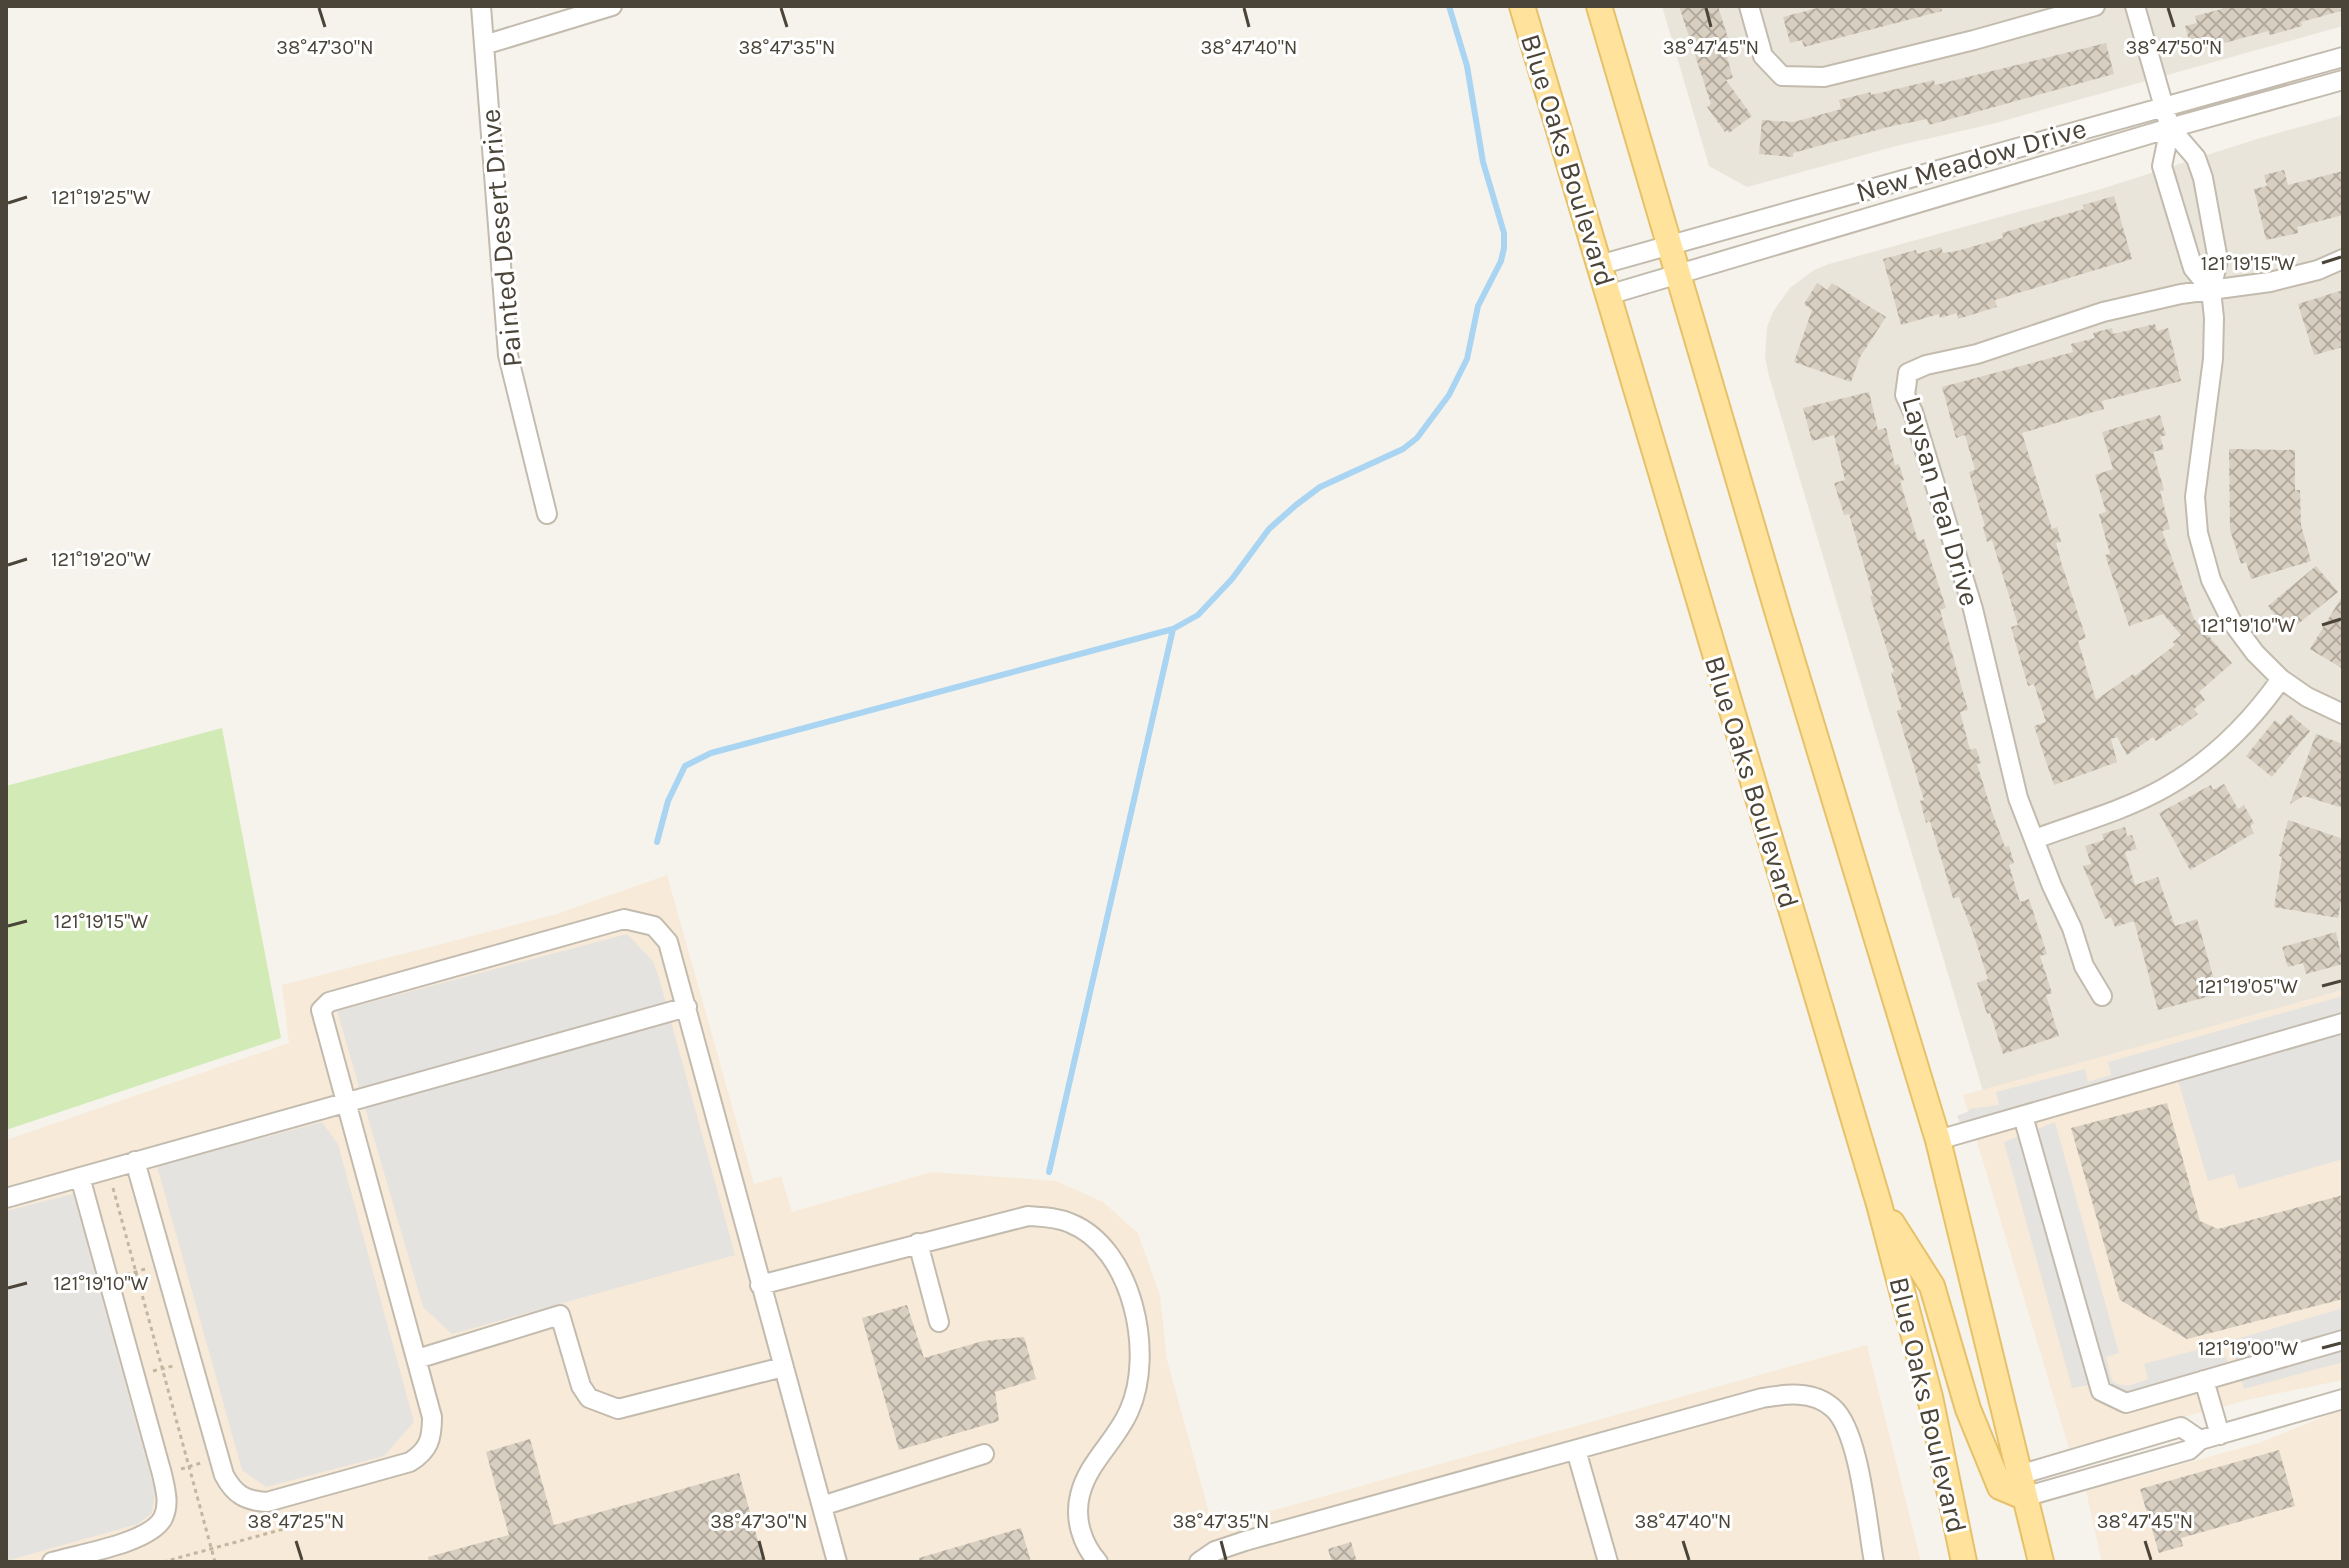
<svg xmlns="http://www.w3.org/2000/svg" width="2349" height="1568" font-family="Karla,sans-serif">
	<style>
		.residential { fill: #eae5da }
		.commercial { fill: #f7ead8 }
		.pitch { fill: #d2eab5 }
		.parking { fill: #e5e3e0 }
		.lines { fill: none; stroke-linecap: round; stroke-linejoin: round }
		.stream { stroke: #a9d4f2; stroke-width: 6 }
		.building { fill: url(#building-cross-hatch) }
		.minor-casing { stroke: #c2bbae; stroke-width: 22 }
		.major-casing { stroke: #e6c16a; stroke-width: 28 }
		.path { stroke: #c4b79f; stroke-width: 3; stroke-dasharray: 4 4; stroke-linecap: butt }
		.minor { stroke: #fff; stroke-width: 18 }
		.major { stroke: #ffe39c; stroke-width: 24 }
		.ticks { fill: none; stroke: #4b4439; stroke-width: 3 }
		.labels { text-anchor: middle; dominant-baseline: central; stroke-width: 6; stroke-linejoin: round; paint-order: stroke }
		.street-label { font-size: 28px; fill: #4b4439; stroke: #fff }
		.ticks-label { font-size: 20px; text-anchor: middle; fill: #4b4439; stroke: #fff; stroke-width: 6; stroke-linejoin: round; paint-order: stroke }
	</style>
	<defs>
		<pattern id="building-cross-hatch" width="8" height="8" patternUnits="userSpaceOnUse" patternTransform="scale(2)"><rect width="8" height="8" fill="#d8cfc1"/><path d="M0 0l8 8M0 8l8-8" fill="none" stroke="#b1aa9e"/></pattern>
	</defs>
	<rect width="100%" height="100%" fill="#f6f3ec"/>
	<path class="residential" d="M1662,6H2343V26L1992,124L1900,145L1747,187L1709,166Z
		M2343,115V990L1983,1091L1769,376L1765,357L1767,327L1774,310L1790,288L1814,270L1829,264L2098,190L2260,138Z"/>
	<path class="commercial" d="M667,875L754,1184L781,1176L792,1212L932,1172L1056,1181L1103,1202L1138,1233L1160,1296L1167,1360L1213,1527L1867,1345L1921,1562H6V1140L289,1043L282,985L557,914Z
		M2343,990V1380L2251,1399L2069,1448L1963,1095Z
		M2343,1409V1562H2102L2086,1491L2259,1443Z"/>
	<path class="pitch" d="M222,728L281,1038L6,1130V786Z"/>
	<path class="parking" d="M627,934L653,961L660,981L735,1255L452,1334L423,1307L337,1011Z
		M2343,996V1159L2239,1189L2234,1174L2208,1181L2178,1081L1968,1140L1957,1116L1969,1111V1109L1999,1105L1996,1092L2085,1069L2088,1082L2111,1075L2108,1062Z
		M322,1122L338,1144L414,1422L384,1456L266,1487L242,1470L157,1166Z
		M2055,1122L2119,1353L2106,1357L2112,1380L2117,1384L2128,1386L2148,1379L2144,1364L2218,1344L2222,1358L2226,1357L2233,1381L2140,1408L2116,1409L2106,1405L2093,1394L2088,1385L2072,1388L2004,1142Z
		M73,1194L155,1492L152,1513L138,1524L6,1561V1211Z
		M2343,1308V1362L2244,1389L2230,1341Z"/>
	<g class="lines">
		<path class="stream" d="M657,842L668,801L685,766L711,753L1173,629L1198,615L1232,579L1269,529L1296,505L1320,487L1403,449L1417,438L1449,395L1467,359L1478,306L1501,261L1504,248V233L1483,162L1467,66L1449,6
			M1049,1172L1173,629"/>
	</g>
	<path class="building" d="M1679,6H1718L1728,38L1722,40L1733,78L1726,80L1752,116L1729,133L1727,130L1725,132L1707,107L1711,104Z
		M1825,6H1941L1942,11L1804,47L1802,40L1790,43L1783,17Z
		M2221,6H2340L2341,11L2301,22L2302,26L2270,35L2268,31L2192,52L2185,26L2197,23L2195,16L2222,9Z
		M2106,43L2114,74L1929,125L1927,119L1888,127L1793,153V157L1759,154L1762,120L1794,122L1841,109L1839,100L1871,92V95L1934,80L1935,85Z
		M2284,170L2288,185L2343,171V215L2297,227L2298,233L2266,240L2254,189L2267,186L2264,175Z
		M2114,196L2132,259L1995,300L1997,307L1974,314L1958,319L1957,313L1940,318L1939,314L1901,325L1883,259L1916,250L1917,254L1941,247L1943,253L1957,251L2003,238L2002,233L2084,209L2083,205Z
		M1817,283L1827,290L1832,283L1886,317L1860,357L1851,382L1794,362L1812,310L1804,304Z
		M2343,290V347L2314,355L2298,304Z
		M2155,324L2157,331L2168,328L2181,381L2102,401L2104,409L2022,433L2052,529L2057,527L2061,542L2056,543L2061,562L2086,638L2078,641L2096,700L2133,674L2135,676L2175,645L2173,642L2181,635L2163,614L2129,626L2105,555L2110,554L2099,514L2106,512L2095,475L2113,469L2102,432L2160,415L2166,435L2160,437L2164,449L2153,452L2164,490L2160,491L2170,529L2162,531L2194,619L2232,663L2199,692L2205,700L2194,709L2198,714L2182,726L2181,724L2156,741L2153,737L2127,755L2117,737L2111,739L2117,762L2054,785L2034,726L2046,722L2034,684L2028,686L2011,627L2018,625L1992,540L1987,542L1983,527L1985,526L1969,472L1975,470L1965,435L1956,438L1942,387L2073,352L2071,344L2095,338L2093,333L2112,328L2113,334Z
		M1869,392L1878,430L1886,428L1895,465L1899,464L1904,480L1900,481L1918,541L1924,539L1946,608L1940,610L1968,710L1960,712L1970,750L1976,748L1981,763L1977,764L1991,809L2005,847L2009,846L2014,863L2009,865L2020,902L2029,899L2047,954L2040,956L2052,993L2046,995L2059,1036L2003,1054L1990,1013L1987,1014L1977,983L1988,979L1973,933L1959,897L1953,898L1930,821L1926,823L1920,801L1924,800L1897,711L1902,709L1891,673L1894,672L1870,596H1873L1849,514L1844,515L1834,483L1845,480L1834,435L1812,441L1803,408Z
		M2229,449L2295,450V490H2300L2301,525L2311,561L2251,579L2246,562L2241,564L2230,530Z
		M2316,566L2338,592L2293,628L2286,619L2281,623L2268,606Z
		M2343,595V669L2310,649Z
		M2290,714L2310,731L2272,777L2246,756L2275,720L2281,725Z
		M2316,734L2343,744V808L2304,796L2290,804Z
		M2224,784L2238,809L2244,805L2254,823L2250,826L2254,833L2190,870L2159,813L2211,785L2213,790Z
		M2288,820L2343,839V889L2338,918L2274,907L2282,857L2279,856Z
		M2125,827L2127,836L2132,835L2137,849L2125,852L2135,885L2158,877L2175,926L2197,919L2218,994L2158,1010L2134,921L2115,927L2111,917L2105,919L2083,866L2091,864L2085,846L2104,840L2102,834Z
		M2336,932L2343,964L2306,974L2303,963L2288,967L2282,947Z
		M2167,1103L2200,1221L2218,1229L2343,1195V1299L2187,1339L2120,1300L2071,1128Z
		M907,1305L924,1358L983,1341L1024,1337L1036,1379L995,1392L999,1421L899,1450L862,1318Z
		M530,1439L554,1525L739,1473L764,1562H429L428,1557L509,1535L486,1452Z
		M2279,1450L2295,1506L2181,1538L2183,1546L2159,1553L2140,1489Z
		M1021,1528L1031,1562H920L919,1558Z
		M1351,1542L1357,1562H1332L1328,1549Z"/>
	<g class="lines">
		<g class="minor-casing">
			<path id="minor" d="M481,6L508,355L547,514
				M1749,6L1763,56L1782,76L1824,77L1974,40L2095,6
				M2135,6L2170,128L2196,158L2203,178L2218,260L2211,290L2214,318L2213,359L2195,497L2198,533L2211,580L2232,622L2255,653L2281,679L2307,697L2343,714
				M484,45L612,6
				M2170,128L2162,166L2193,268L2211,290
				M1599,265L2343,57
				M1608,295L2170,128L2343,80
				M2035,839C2078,823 2126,810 2166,787C2213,760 2250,723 2281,679
				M2102,996L2084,966L2072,928L2052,886L2018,798L1973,609L1913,412L1905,395L1908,373L1926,365L1977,354L2103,312L2181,294L2270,282L2318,270L2343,259
				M2023,1116L2101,1391L2126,1403L2343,1340
				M1938,1140L2343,1023
				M135,1161L224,1475C234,1494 245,1501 267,1502L410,1462C429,1450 432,1439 432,1417L321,1010L329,1002L624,919L654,926L668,942L837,1562
				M6,1198L687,1007
				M918,1243L939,1322
				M760,1285L1028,1216C1042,1217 1056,1217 1070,1223C1133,1248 1155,1354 1129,1411C1116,1441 1088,1462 1080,1495C1074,1519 1082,1544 1098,1562
				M417,1359L560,1315L581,1386L589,1398L618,1409L783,1367
				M2204,1380L2220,1435
				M1576,1450L1608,1562
				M2019,1475L2181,1427L2200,1440
				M2024,1497L2189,1450L2200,1440L2343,1399
				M822,1506L984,1454
				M52,1562C79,1554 150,1543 163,1518C170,1504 165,1488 162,1474L80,1177
				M1199,1562L1215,1551L1245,1541L1762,1398C1785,1394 1813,1390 1833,1408C1860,1432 1867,1525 1874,1562"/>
		</g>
		<g class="major-casing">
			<path id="major" d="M1522,6L1879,1204L1930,1397L1964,1562
				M1599,6L1779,617L1938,1140L2041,1562
				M1892,1223L1932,1286L1968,1409L2000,1487L2024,1497"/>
		</g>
		<path class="path" d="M113,1188L215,1562
			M126,1275L145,1269
			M153,1371L173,1366
			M181,1469L201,1463
			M163,1562L291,1527"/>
		<use href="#minor" class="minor"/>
		<use href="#major" class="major"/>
	</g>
	<path class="ticks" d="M319,8L325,27M781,8L787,27M1244,8L1249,27M1706,8L1711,27M2168,8L2174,27M8,203L27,197M2322,263L2341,257M8,565L27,559M2322,625L2341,619M8,926L27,921M2322,986L2341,981M8,1288L27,1283M2322,1348L2341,1343M296,1541L302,1560M759,1541L764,1560M1221,1541L1226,1560M1683,1541L1689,1560M2145,1541L2151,1560"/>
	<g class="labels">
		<g class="street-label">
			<text transform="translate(1568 160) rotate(73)">Blue Oaks Boulevard</text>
			<text transform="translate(1971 160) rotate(-16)">New Meadow Drive</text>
			<text transform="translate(501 238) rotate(-95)">Painted Desert Drive</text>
			<text transform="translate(1941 501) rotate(74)">Laysan Teal Drive</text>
			<text transform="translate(1752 782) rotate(73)">Blue Oaks Boulevard</text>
			<text transform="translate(1928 1405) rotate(77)">Blue Oaks Boulevard</text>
		</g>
	</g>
	<g class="ticks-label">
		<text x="325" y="54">38°47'30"N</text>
		<text x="787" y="54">38°47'35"N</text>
		<text x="1249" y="54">38°47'40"N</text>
		<text x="1711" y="54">38°47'45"N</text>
		<text x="2174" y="54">38°47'50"N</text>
		<text x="101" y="204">121°19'25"W</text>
		<text x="2248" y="270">121°19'15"W</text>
		<text x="101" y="566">121°19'20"W</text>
		<text x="2248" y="632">121°19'10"W</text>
		<text x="101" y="928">121°19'15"W</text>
		<text x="2248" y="993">121°19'05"W</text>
		<text x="101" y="1290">121°19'10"W</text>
		<text x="2248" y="1355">121°19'00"W</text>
		<text x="296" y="1528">38°47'25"N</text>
		<text x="759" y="1528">38°47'30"N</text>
		<text x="1221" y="1528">38°47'35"N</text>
		<text x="1683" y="1528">38°47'40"N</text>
		<text x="2145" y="1528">38°47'45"N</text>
	</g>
	<rect width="2349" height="1568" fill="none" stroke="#4b4439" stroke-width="16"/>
</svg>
